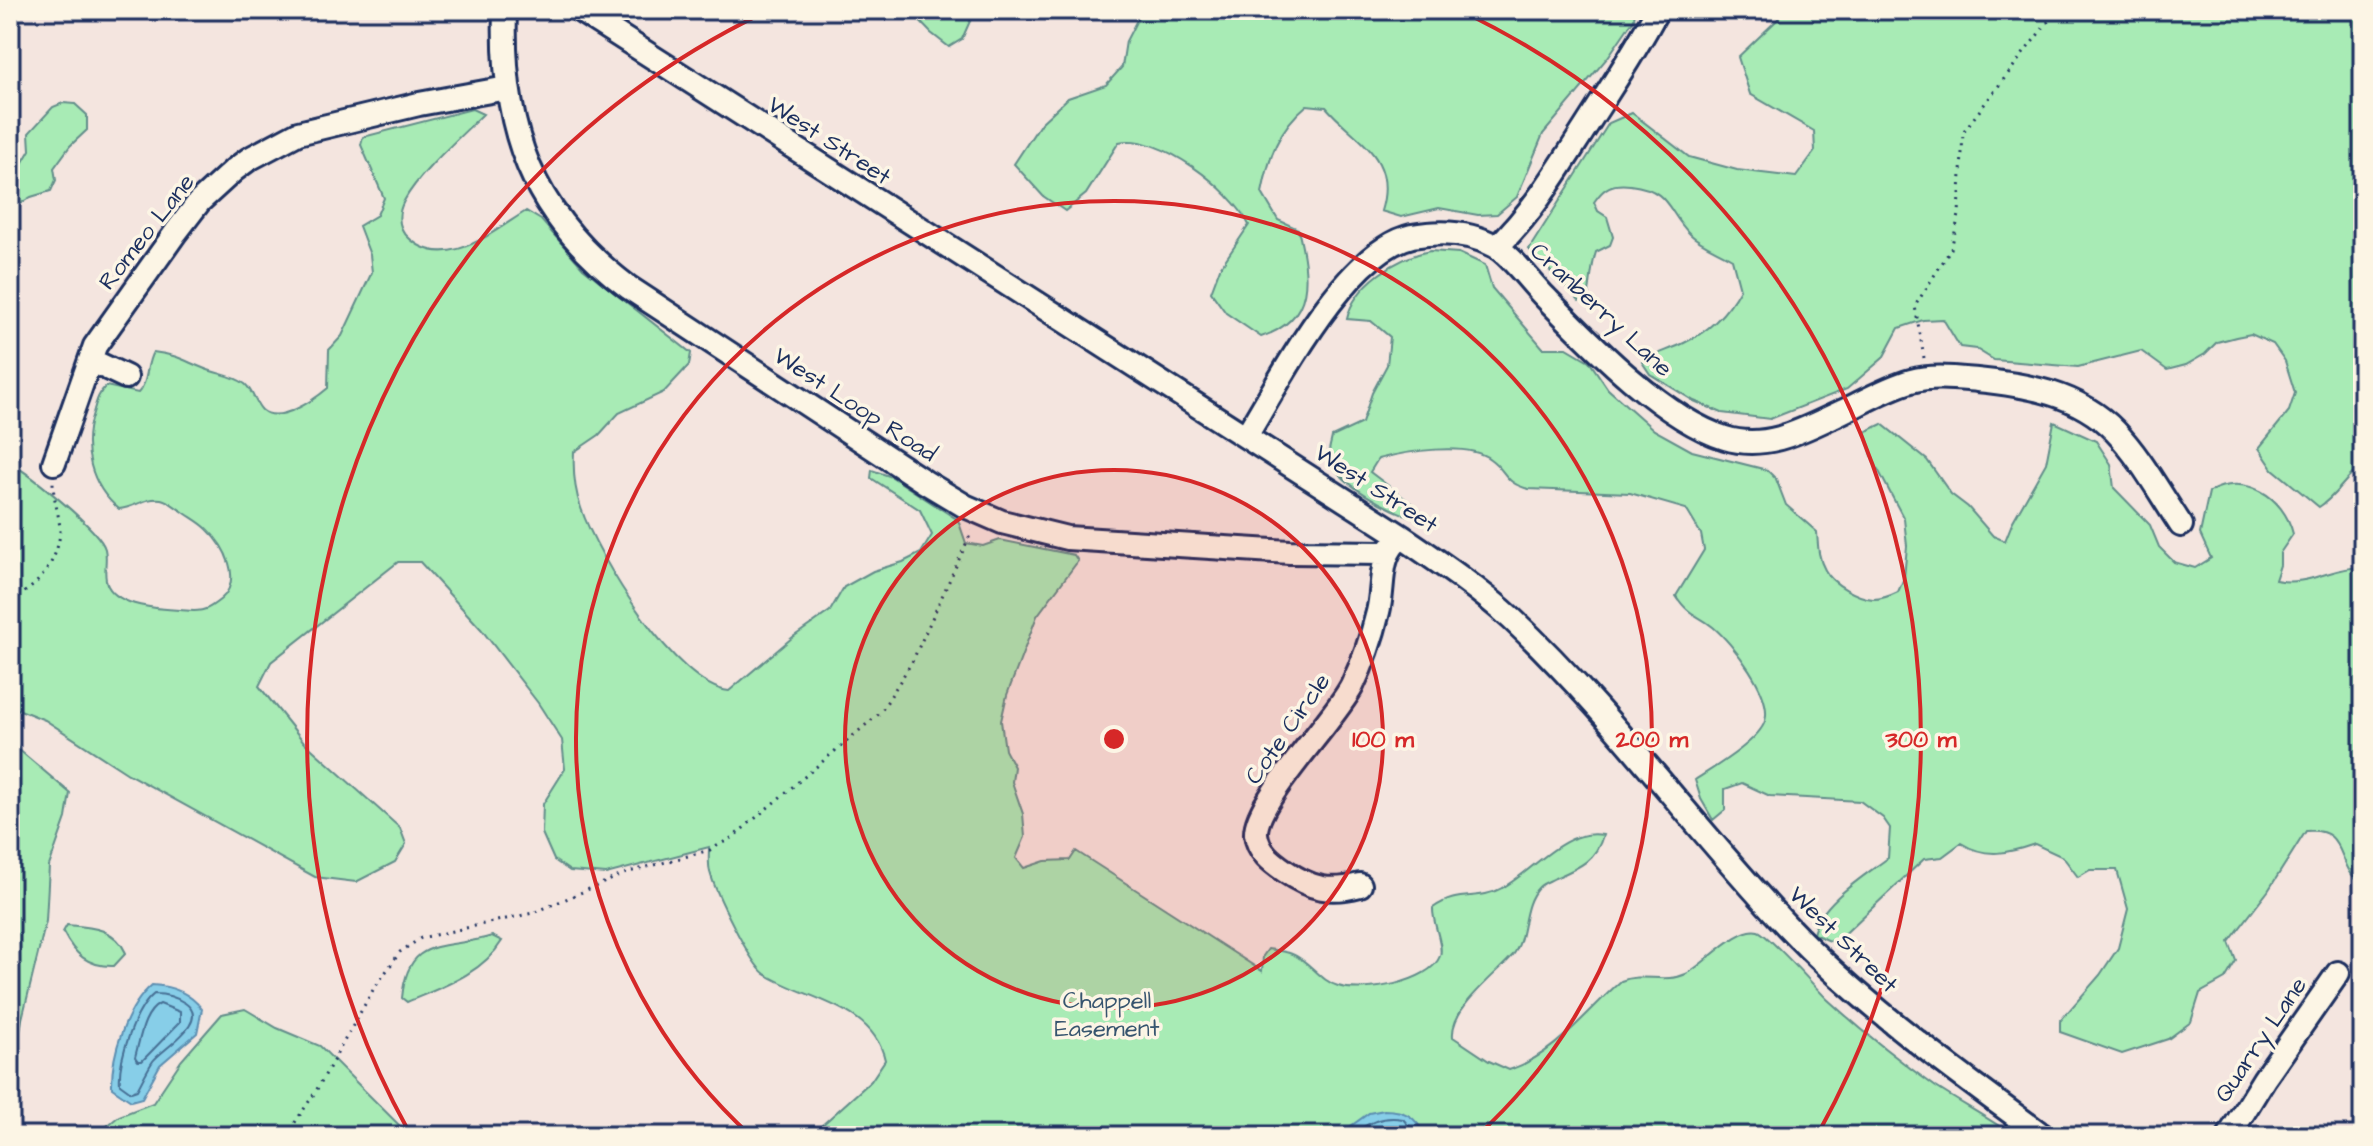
<svg xmlns="http://www.w3.org/2000/svg" width="2373" height="1146" font-family="'Architects Daughter',sans-serif">
	<style>
		.green { fill: #a8ebb5; stroke: #628d8a; stroke-width: 2 }
		.water { fill: #87cee8; stroke: #5c8eb1; stroke-width: 2 }
		.lines { fill: none; stroke-linecap: round; stroke-linejoin: round }
		.shore { stroke: #466f95; stroke-width: 2 }
		.minor-casing { stroke: #1b2f5e; stroke-width: 28 }
		.path { stroke: #1b2f5e; stroke-width: 3; stroke-dasharray: 2 6; stroke-linecap: butt }
		.minor { stroke: #fcf5e5; stroke-width: 22 }
		.ring { fill: none; stroke: #d62828; stroke-width: 4 }
		.labels { text-anchor: middle; dominant-baseline: central; stroke-width: 7; stroke-linejoin: round; paint-order: stroke }
		.street-label { font-size: 24px; fill: #1b2f5e; stroke: #fcf5e5 }
		.park-label { font-size: 24px; fill: #37556f; stroke: #fcf5e5 }
		.centre { fill: #d62828; stroke: #fcf5e5; stroke-width: 4 }
		.ring-label { font-size: 24px; text-anchor: middle; font-weight: bold; fill: #d62828; stroke: #fcf5e5; stroke-width: 7; stroke-linejoin: round; paint-order: stroke }
	</style>
	<rect width="100%" height="100%" fill="#f4e5df"/>
	<filter id="ink" filterUnits="userSpaceOnUse"><feTurbulence type="fractalNoise" baseFrequency=".0125" numOctaves="2"/><feDisplacementMap in="SourceGraphic" scale="16" xChannelSelector="R" yChannelSelector="G"/><feConvolveMatrix kernelMatrix="1 2 1 2 8 2 1 2 1" color-interpolation-filters="sRGB"/></filter>
	<g filter="url(#ink)">
		<path class="green" d="M909,10H975L962,39L949,47L931,33Z
			M1142,10H1635L1634,19L1608,57L1543,134L1517,197L1497,214L1478,215L1439,208L1401,217L1381,211C1398,156 1355,141 1326,107L1307,105C1278,129 1269,157 1262,193L1278,220L1298,229C1309,275 1316,319 1261,337L1226,313L1211,292L1220,268L1249,225C1232,189 1159,133 1119,142L1086,194L1065,211L1043,196L1014,164L1041,123L1068,98L1106,85L1122,67L1126,41Z
			M1784,10H2363V466C2346,475 2338,495 2319,507L2273,469L2259,448L2289,411L2295,393L2285,361L2273,344L2251,334L2236,337L2217,342L2205,354L2186,365L2167,370L2141,351L2078,367L1994,360L1976,349L1960,347L1943,319L1923,320L1899,328L1883,358L1847,389L1770,419L1722,413L1694,401L1650,374L1642,362C1656,353 1670,350 1684,343C1710,331 1727,313 1740,289L1732,259C1719,251 1700,244 1690,234C1666,210 1671,190 1630,185C1612,183 1604,187 1594,202L1598,211L1607,217L1613,237L1610,245L1596,252C1591,267 1591,283 1588,299L1579,301L1529,249L1609,123L1632,113L1689,157L1737,170L1796,177L1815,151L1814,131L1750,94L1738,57L1777,20Z
			M63,103L75,104L87,115V130L70,146L54,168L56,180L51,191L31,197L10,210V184L30,150L29,133L53,107Z
			M472,109L483,114C460,137 419,173 404,201C398,212 397,225 406,235C443,275 492,232 526,211L541,220L583,268L691,353L689,365L664,392L619,413L599,435L574,452C573,469 575,491 581,508C597,556 676,686 729,691L793,637L830,611L844,587L873,571L903,562L921,553L932,535L920,510L871,478L872,470L892,477L958,520L966,543L983,546L1000,540L1074,555L1078,561L1037,616L1007,695L1001,721L1005,750L1014,767L1012,782L1023,814L1025,837L1016,858L1024,868L1045,861L1070,860L1076,851L1262,971L1263,956L1268,949C1275,950 1285,951 1292,954C1310,961 1320,981 1338,986C1362,994 1430,983 1440,956C1444,945 1432,922 1433,908C1459,889 1477,902 1502,888C1534,871 1563,828 1603,835C1596,861 1578,868 1555,878C1550,881 1543,883 1539,887C1521,905 1527,938 1513,955C1496,975 1450,1008 1453,1037L1489,1061L1509,1070C1555,1055 1586,1012 1621,981C1642,972 1665,984 1686,974C1704,965 1739,925 1758,931C1768,934 1815,987 1827,999C1861,1030 1898,1060 1936,1087C1962,1104 1989,1118 2014,1136H810L871,1081L885,1060C873,1005 806,1000 765,974C750,964 715,891 710,872C708,864 709,855 709,847L606,874L570,871L554,860L542,833L543,804L565,769L562,740L538,703L481,629L420,562H398L271,662L259,686L304,742L400,828L406,844L395,862L356,882L315,877L128,774L45,720L10,706V463C29,473 100,530 105,549C108,561 102,575 108,586C121,610 171,609 194,611C206,611 212,606 221,599C243,580 225,546 207,529C200,522 190,517 182,511C175,507 168,500 161,499C145,497 134,508 119,509C91,486 81,448 93,413C96,403 98,393 106,386L138,393C149,382 145,366 153,352C180,355 187,363 211,371C223,375 234,376 245,384C253,391 255,403 262,410C279,425 315,399 328,388L329,350L342,336L372,272L370,255L359,226L377,215L384,198L361,145L363,137Z
			M1430,251L1459,253L1485,265L1492,288L1543,348H1567L1589,361L1608,389L1654,430L1692,451L1767,470L1776,479L1786,505L1817,532C1818,545 1818,558 1825,570C1832,584 1858,598 1873,599C1882,599 1890,596 1898,592L1904,578L1907,546L1904,519L1874,462L1865,432L1882,424L1927,460L1951,494L1968,507L1993,536L2005,541L2013,521L2046,463L2054,422L2096,441L2111,464L2114,488L2150,525L2159,547L2174,562L2195,568L2211,558L2200,534L2209,492C2244,472 2284,496 2293,534L2280,553V565L2275,580C2308,587 2330,567 2363,567V887C2359,882 2353,877 2350,872C2337,850 2340,828 2306,831L2268,891L2229,942L2236,961L2225,979L2200,993L2191,1022L2168,1039L2122,1054L2060,1032V1021L2100,975L2118,948L2128,909L2117,870H2090L2078,877L2063,857L2035,844C2009,853 1986,859 1961,843L1942,857L1924,859L1835,943L1813,934C1820,903 1864,876 1888,858L1890,828L1883,818L1860,801L1770,796L1742,783L1725,789V810L1713,820L1701,799L1695,780C1713,768 1759,741 1765,721C1773,694 1732,643 1713,627C1696,613 1690,617 1676,596L1704,550L1701,534L1686,509L1630,493L1528,489C1503,482 1508,472 1490,459C1468,441 1404,452 1378,459L1370,472L1420,510L1416,518C1392,512 1335,483 1329,456C1328,450 1331,443 1332,437L1362,423L1372,393L1387,365L1390,337L1371,321L1347,319C1354,285 1397,257 1430,251Z
			M10,727L18,749L70,793L66,818L49,866L46,921L22,1019L10,1096Z
			M67,925C92,927 115,928 126,953L114,966C88,967 74,954 63,932Z
			M492,936L502,941C482,974 442,987 407,1002L402,998C408,934 444,951 492,936Z
			M245,1009L277,1028L320,1046L410,1136H95L119,1116L153,1103L181,1061L222,1014Z"/>
		<path class="water" d="M152,985C172,986 190,993 202,1009L197,1033L160,1065L142,1098L131,1101L112,1088C111,1055 126,1007 152,985Z
			M1384,1110C1406,1110 1416,1117 1425,1136H1337L1369,1113Z"/>
		<g class="lines">
			<path class="shore" d="M154,994C164,994 176,997 185,1003C212,1021 163,1048 153,1061C147,1070 142,1081 137,1090L131,1092L120,1084C118,1060 135,1009 154,994Z
				M160,1004L180,1012V1022L142,1061H138L135,1057C140,1040 143,1012 160,1004Z
				M1349,1136C1367,1124 1380,1115 1403,1119L1417,1136"/>
			<g class="minor-casing">
				<path id="minor" d="M505,10C501,129 531,214 628,287L925,482L965,506L1002,522L1067,538L1290,552L1385,553
					M579,10L1401,536C1439,562 1478,588 1512,619C1612,713 1692,826 1787,926C1863,1006 1954,1070 2043,1136
					M1497,247C1533,212 1558,170 1585,128C1609,90 1635,52 1656,12
					M90,360L126,377
					M1246,436C1281,379 1346,251 1412,236C1440,231 1470,232 1495,246C1511,255 1531,283 1545,297C1591,344 1662,418 1725,438C1770,452 1810,426 1850,408C1870,398 1890,387 1911,381C1932,375 1955,378 1977,380C2027,385 2078,393 2115,431C2141,458 2160,494 2181,525
					M54,463L95,346L176,232L199,202L234,170L249,159L298,133L419,104L507,88
					M1360,885C1330,893 1311,889 1285,871C1272,862 1258,852 1256,834C1254,801 1334,721 1352,686C1363,663 1372,637 1378,612C1384,588 1379,560 1395,543
					M2229,1136L2264,1079L2338,973"/>
			</g>
			<path class="path" d="M1924,358L1915,306L1951,249L1959,215L1963,132L2057,10
				M10,599C37,590 58,561 60,532C60,516 53,499 53,482
				M286,1136L316,1091L373,990L400,952L421,938L533,913L629,872L710,850L733,837L880,713L912,662L972,531"/>
			<use href="#minor" class="minor"/>
		</g>
	</g>
	<circle cx="1114" cy="739" r="269" fill="#d62828" fill-opacity=".12"/>
	<g class="ring">
		<circle cx="1114" cy="739" r="269"/>
		<path d="M751 1136A538 538 0 1 1 1477 1136"/>
		<path d="M408 1130A807 807 0 0 1 767 11M1461 11A807 807 0 0 1 1820 1130"/>
	</g>
	<g class="labels">
		<g class="street-label">
			<text transform="translate(829 141) rotate(33)">West Street</text>
			<text transform="translate(147 232) rotate(-52)">Romeo Lane</text>
			<text transform="translate(1601 310) rotate(43)">Cranberry Lane</text>
			<text transform="translate(855 405) rotate(33)">West Loop Road</text>
			<text transform="translate(1376 489) rotate(33)">West Street</text>
			<text transform="translate(1288 729) rotate(-55)">Cote Circle</text>
			<text transform="translate(1843 940) rotate(44)">West Street</text>
			<text transform="translate(2261 1040) rotate(-56)">Quarry Lane</text>
		</g>
		<g class="park-label">
			<text x="1107" y="1001">Chappell<tspan x="1107" dy="28">Easement</tspan></text>
		</g>
	</g>
	<circle cx="1114" cy="739" r="12" class="centre"/>
	<g class="ring-label">
		<text x="1383" y="747">100 m</text>
		<text x="1652" y="747">200 m</text>
		<text x="1921" y="747">300 m</text>
	</g>
	<rect width="2373" height="1146" fill="none" stroke="#fcf5e5" stroke-width="40"/>
	<rect x="20" y="20" width="2333" height="1106" fill="none" stroke="#1b2f5e" stroke-width="3" filter="url(#ink)"/>
</svg>
